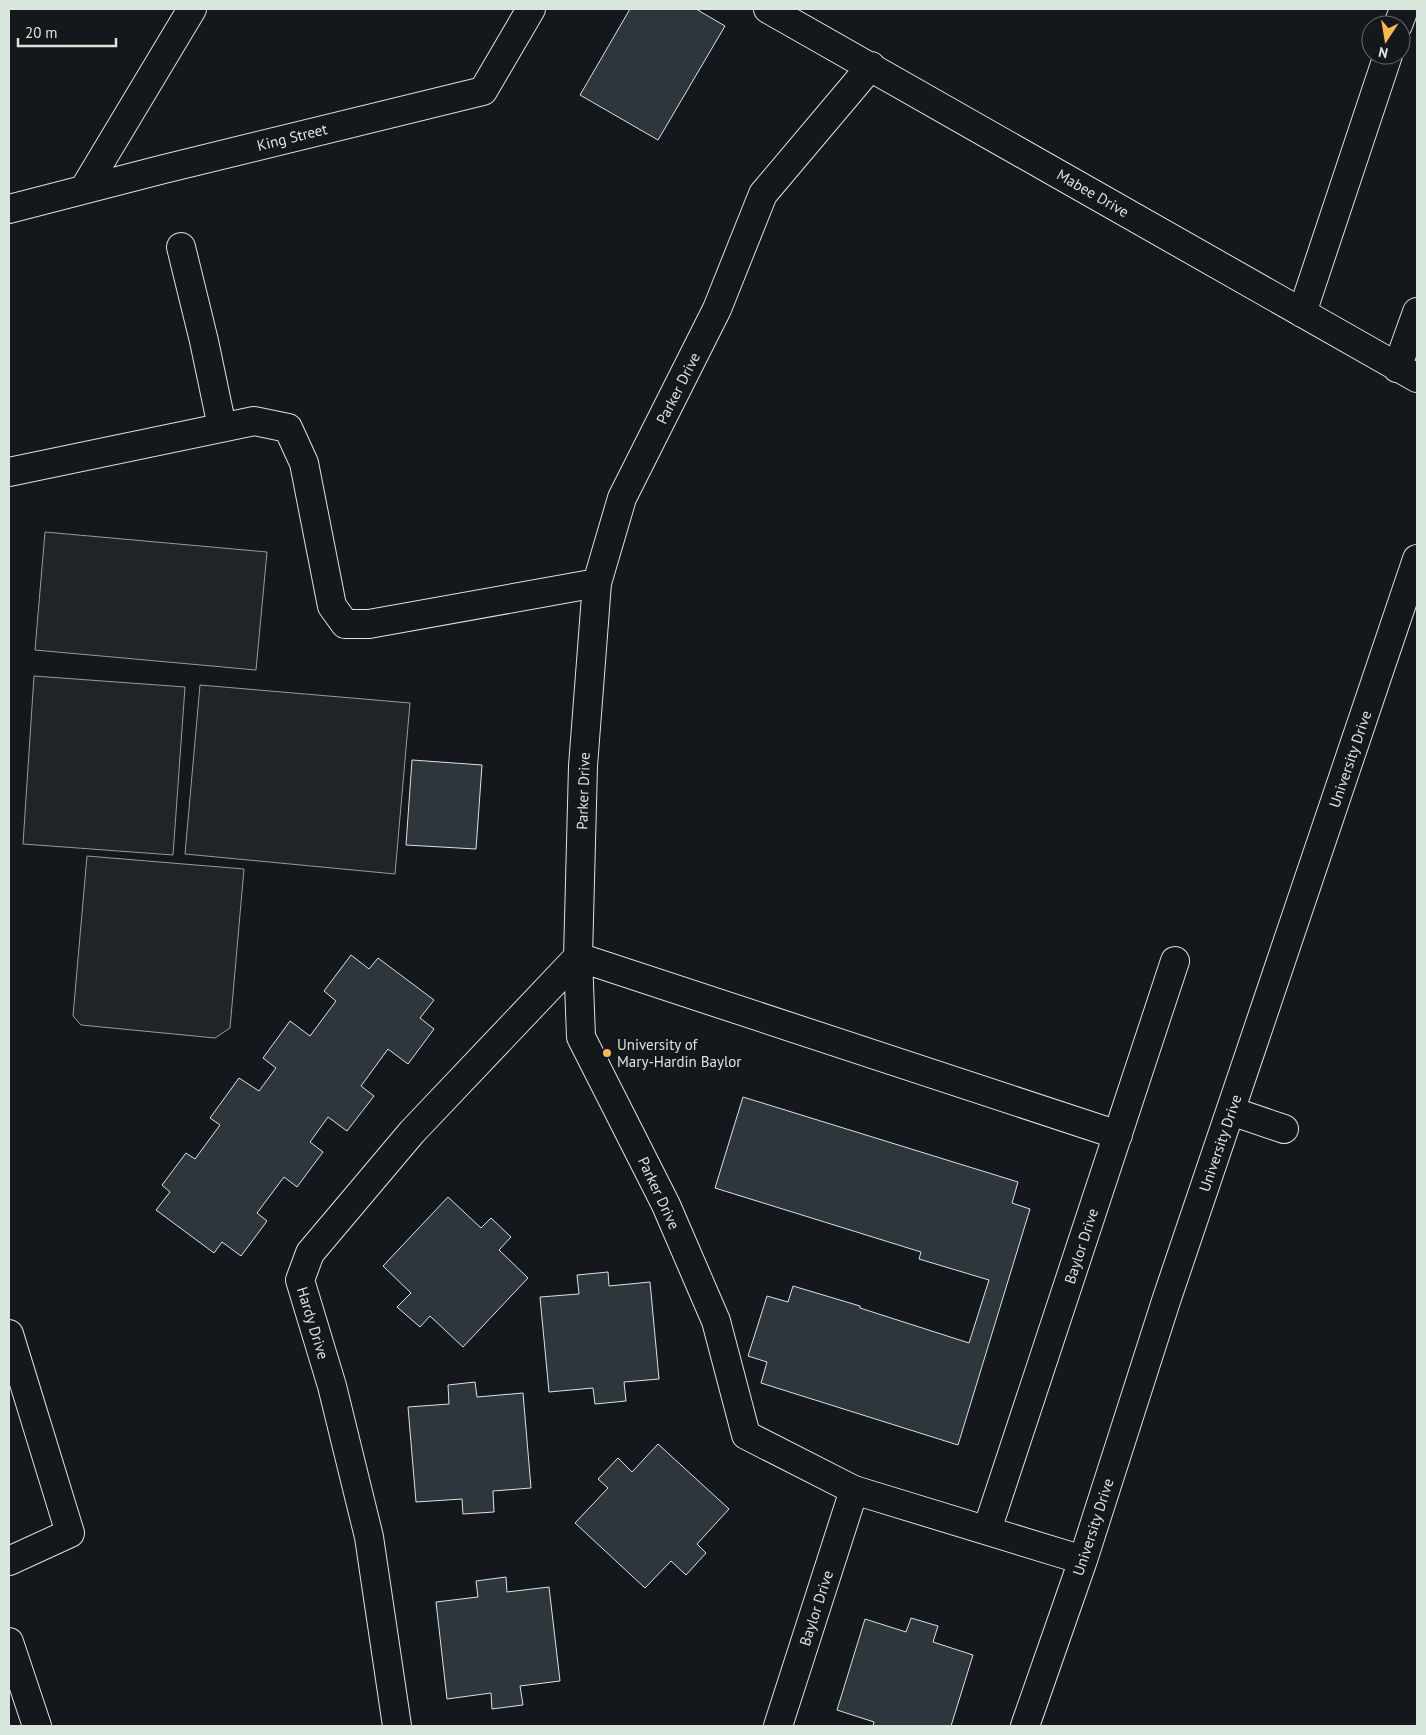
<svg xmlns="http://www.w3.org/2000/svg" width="1426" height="1735" font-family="'PT Sans',sans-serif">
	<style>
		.green { fill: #202428; stroke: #939e99 }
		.building { fill: #2c363c; stroke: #d8e6dc }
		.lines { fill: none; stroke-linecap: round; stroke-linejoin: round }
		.minor-casing { stroke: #d8e6dc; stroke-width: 30 }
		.minor { stroke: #14181c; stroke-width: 28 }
		.poi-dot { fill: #ffb74d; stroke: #14181c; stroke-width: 2 }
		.labels { text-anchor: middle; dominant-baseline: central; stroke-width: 4; stroke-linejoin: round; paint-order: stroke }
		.street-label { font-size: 15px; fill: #d8e6dc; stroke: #14181c }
		.poi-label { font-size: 15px; fill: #d8e6dc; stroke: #14181c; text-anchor: start }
	</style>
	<rect width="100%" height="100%" fill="#14181c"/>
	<path class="green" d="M45,532L267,552L256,670L35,650Z
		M34,676L185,687L173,855L23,844Z
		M200,685L410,703L395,874L185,854Z
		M87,856L244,869L230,1028L215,1038L81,1025L73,1016Z"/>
	<path class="building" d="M630,9H696L725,26L658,140L580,95Z
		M412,760L482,765L476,849L406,845Z
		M351,955L369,969L378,958L434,1000L420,1018L434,1029L408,1064L388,1049L361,1086L374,1096L347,1131L328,1117L310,1142L323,1152L297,1187L284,1177L257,1213L267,1221L241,1256L222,1242L214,1253L156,1210L170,1192L162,1185L186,1153L195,1159L220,1125L210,1118L239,1078L259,1091L276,1068L263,1058L290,1021L310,1036L336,1001L324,991Z
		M743,1097L1018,1182L1012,1203L1030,1209L958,1445L761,1383L767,1362L748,1356L767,1296L788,1302L793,1286L860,1306V1308L969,1343L989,1280L919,1259L921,1252L715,1188Z
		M448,1197L481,1228L491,1218L511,1237L499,1250L528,1278L463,1347L430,1316L420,1327L397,1307L411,1293L383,1266Z
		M608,1272L609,1286L650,1282L659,1379L624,1382L626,1401L595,1404L593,1388L549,1392L540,1297L579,1294L577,1275Z
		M475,1382L477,1397L523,1393L531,1488L493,1491L494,1512L463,1514L462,1499L416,1502L408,1407L449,1404L448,1385Z
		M658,1444L729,1509L697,1544L706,1553L686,1575L671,1561L645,1588L575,1523L608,1488L598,1479L618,1458L632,1472Z
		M506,1577L507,1592L549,1587L560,1681L520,1686L523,1705L492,1709L491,1693L447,1699L436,1602L478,1597L476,1581Z
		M911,1618L938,1626L933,1642L973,1655L951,1726H873L874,1722L837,1710L865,1619L906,1632Z"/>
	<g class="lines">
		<g class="minor-casing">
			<path id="minor" d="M768,9L1417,378
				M1398,25L1404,9
				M871,66L763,194L717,309L622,498L597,583L583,766L578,957L581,1037L666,1205L716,1321L746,1435L854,1490L1083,1560
				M84,189L192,9
				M9,209L164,169L483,91L531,9
				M181,247L204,341L222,427
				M1302,313L1388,55
				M1397,368L1417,312
				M9,472L254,421L288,428L304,463L332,606L345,624H369L597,583
				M578,957L1118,1135
				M1231,1111L1284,1129
				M9,1334L70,1533L9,1561
				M987,1530L1175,961
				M9,1642L37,1726
				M397,1726L369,1537L332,1386L300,1280L310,1253L412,1132L578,957
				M778,1726L854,1490
				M1025,1726L1083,1560L1166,1301L1417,559"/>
		</g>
		<use href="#minor" class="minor"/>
	</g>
	<circle class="poi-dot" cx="607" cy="1053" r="5"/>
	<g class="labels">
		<g class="street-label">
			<text transform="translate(292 137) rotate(-14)">King Street</text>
			<text transform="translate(1093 193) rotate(30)">Mabee Drive</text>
			<text transform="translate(678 388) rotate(-63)">Parker Drive</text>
			<text transform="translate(1350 759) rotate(-71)">University Drive</text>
			<text transform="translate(583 791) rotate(-88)">Parker Drive</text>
			<text transform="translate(1220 1143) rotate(-71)">University Drive</text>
			<text transform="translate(659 1193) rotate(65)">Parker Drive</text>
			<text transform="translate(1081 1246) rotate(-72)">Baylor Drive</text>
			<text transform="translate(313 1323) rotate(73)">Hardy Drive</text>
			<text transform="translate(1093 1527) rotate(-72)">University Drive</text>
			<text transform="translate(816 1608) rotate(-72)">Baylor Drive</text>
		</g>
		<g class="poi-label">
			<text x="617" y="1044">University of<tspan x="617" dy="17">Mary-Hardin Baylor</tspan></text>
		</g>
	</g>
	<rect width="1426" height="1735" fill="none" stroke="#d8e6dc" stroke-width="20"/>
	<g transform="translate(1386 40) rotate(192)"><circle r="24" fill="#14181c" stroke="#626a69"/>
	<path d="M0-4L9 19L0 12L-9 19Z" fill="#ffb74d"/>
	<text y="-8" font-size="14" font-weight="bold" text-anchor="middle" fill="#d8e6dc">N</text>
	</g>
	<path d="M18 38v8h98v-8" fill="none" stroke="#d8e6dc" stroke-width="2.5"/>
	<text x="25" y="38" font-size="15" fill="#d8e6dc" stroke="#14181c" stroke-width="4" paint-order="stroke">20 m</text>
</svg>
